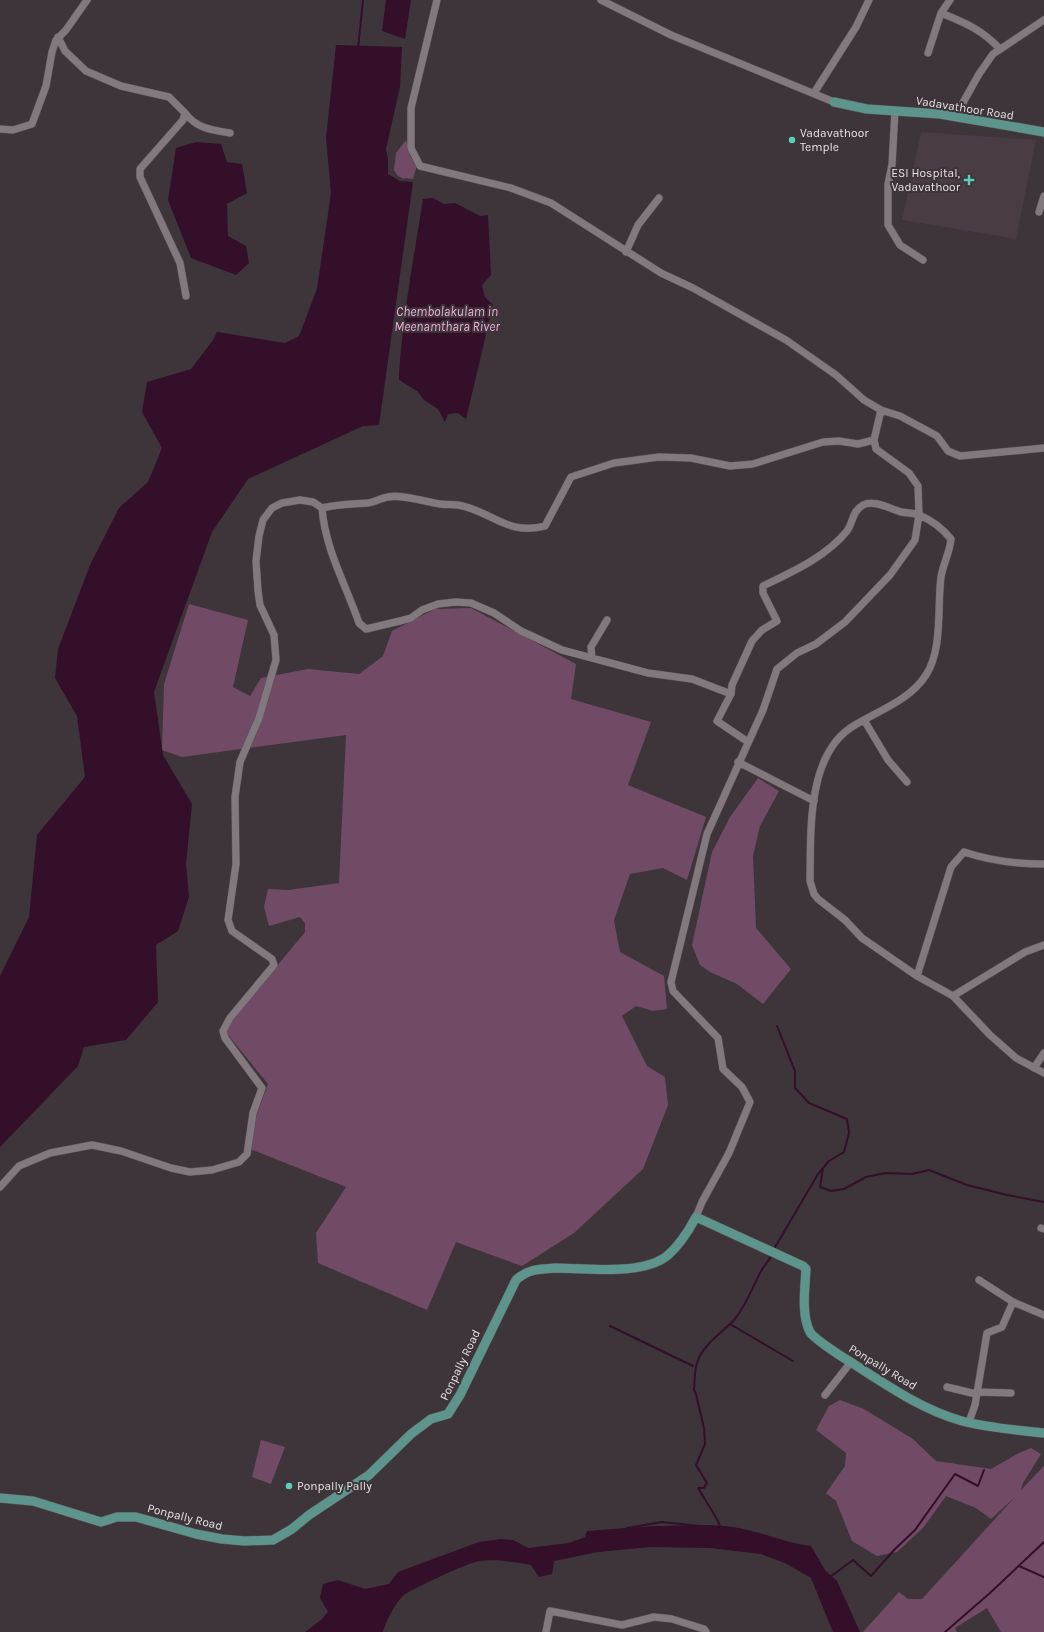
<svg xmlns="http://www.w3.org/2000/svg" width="1044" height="1632" font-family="Karla,sans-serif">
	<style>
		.built { fill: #493c45 }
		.green { fill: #714b66 }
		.water { fill: #330f2a }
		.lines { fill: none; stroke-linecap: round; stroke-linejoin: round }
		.stream { stroke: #330f2a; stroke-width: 2 }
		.minor-casing { stroke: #5a5457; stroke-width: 8 }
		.major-casing { stroke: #5a5457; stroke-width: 10 }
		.minor { stroke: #82797f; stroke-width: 7 }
		.major { stroke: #5d948c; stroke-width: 9 }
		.poi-dot { fill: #5dceb9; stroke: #3d353a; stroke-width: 1.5 }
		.labels { text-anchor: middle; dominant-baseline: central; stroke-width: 4; stroke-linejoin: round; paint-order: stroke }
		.street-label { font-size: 12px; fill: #e5e0e3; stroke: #3d353a }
		.poi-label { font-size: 12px; fill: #e5e0e3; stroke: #3d353a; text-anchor: start }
		.water-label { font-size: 13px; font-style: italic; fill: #f2aedd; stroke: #3d353a }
	</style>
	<rect width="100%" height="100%" fill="#3d353a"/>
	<path class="built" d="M921,132L1036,140L1016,239L902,220Z"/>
	<path class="green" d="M406,140L410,156L417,165L413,179L405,178L404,179L398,176L394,170L396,153Z
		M189,604L248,620L233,687L250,696L261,678L308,669L359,674L383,656L392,631L435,609L471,608L576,664L571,699L651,722L628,785L706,817L687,880L663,868L630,874L614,920L620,952L664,976L667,1009L653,1011L636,1006L622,1016L647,1066L665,1077L668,1105L643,1169L574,1233L522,1266L456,1242L427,1310L318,1263L316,1233L346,1187L245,1147L268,1084L224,1030L305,932V923L300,917L269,926L264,907L268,889L289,890L339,883L346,735L182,757L162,750L164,684Z
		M758,778L779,791L760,826L753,856L756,928L791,969L763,1004L737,984L710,972L700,965L692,945L712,852L730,817Z
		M840,1400L864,1409L913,1439L936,1461L991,1469L1019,1453L1031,1448L1041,1454L1023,1483L1021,1490L1044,1466V1632H1001L987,1608L955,1628L957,1632H863L899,1592L908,1599H922L1015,1497L991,1519L976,1508L946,1496L923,1528L897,1552L877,1556L852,1541L836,1501L826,1493L845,1466L846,1453L816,1430L829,1406Z
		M261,1440L285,1447L271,1484L252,1477Z"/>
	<path class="water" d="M386,0H411L405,39L382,31Z
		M336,45L402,47L400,87L386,149L388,159V174L400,181L413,182L379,425L363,426L248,479L212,532L154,692L163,755L192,804L186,864L189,897L178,931L156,945L158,1002L126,1040L84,1047L78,1066L0,1147V976L29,917L37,835L85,777L77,716L55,678L58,649L90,565L119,508L148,482L162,448L142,412L147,382L191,369L213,340L217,332L285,343L299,336L317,289L331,193L326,138Z
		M196,142L221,144L227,162L242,164L247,193L227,204L228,236L246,246L249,263L236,275L191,258L168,200L176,148Z
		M433,198L444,204L455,203L480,216L488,215L491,275L482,285L485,297L493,305L466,419L458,413L448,414L445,422L438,409L424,400L417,391L399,380V373C403,314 414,257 423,199Z
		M653,1526C679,1526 707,1523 733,1527C760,1531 785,1543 811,1546L825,1570L837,1581L860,1632H833L811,1578L785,1563L761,1554L710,1548L651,1547L598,1552L554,1561L552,1574L539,1577L531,1565C515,1562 495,1559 479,1561C467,1563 414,1588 404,1595C395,1603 386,1621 383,1632H305L321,1620L328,1612L320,1598L323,1584L338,1580L365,1589L389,1584L398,1572L479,1542L501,1539L513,1540L528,1548L569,1543L585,1537L587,1531Z"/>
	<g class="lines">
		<path class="stream" d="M358,49L363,0
			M823,1168L820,1187L831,1191L844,1189L866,1177L885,1173L912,1174L929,1170L967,1185L1007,1195L1044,1202
			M774,1249L818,1174L829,1161L844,1152L849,1133L847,1119L809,1103L795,1088V1071L777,1026
			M730,1324L793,1361
			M610,1326L693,1366
			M627,1528L662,1522L700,1526
			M721,1528C715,1513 706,1502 698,1488H704L707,1483L696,1465L705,1444L704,1428L696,1394L694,1390C695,1380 694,1369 698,1360C704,1344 724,1331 735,1319C746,1305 751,1291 759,1275C762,1268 768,1262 772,1255
			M1019,1566L1044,1577
			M830,1577L853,1560L871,1576L894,1550L915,1530L955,1474L978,1486L984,1470
			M945,1632L990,1593L1044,1542"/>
		<g class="minor-casing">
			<path id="minor" d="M437,0L411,108V148L420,166L511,188L551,203L661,273L693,288L786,340L836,375L864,400L881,410L900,416L926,430L937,436L948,451L960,456L1044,448
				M601,0L671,35L834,102
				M941,13C965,23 981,29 999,48
				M58,37L65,51L86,71L121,86L169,97L185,113L183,120L140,169V177L180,263L186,296
				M928,53L941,13L950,0
				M814,93L856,27L869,0
				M895,110L892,165L888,184V225L900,245L923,260
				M185,113C197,129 213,130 230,133
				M955,117L979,74L993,54L1044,20
				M0,129L13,130L32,124L46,86L52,52L56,40L66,30L87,0
				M1039,212L1044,196
				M626,252L638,225L659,198
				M322,508C339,504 351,504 368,503C375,502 381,498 388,497C402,494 426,502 440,504C446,505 452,504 458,505C492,511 507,536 545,526L571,477L614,463L659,457L691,458L730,466L753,464L823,442L839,441L858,444L874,440
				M592,658L591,647L607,620
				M864,720L888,760L907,782
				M748,742L717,721L731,694L732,685L752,641L762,630L777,621L763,593V586C792,572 826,557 847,531C853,523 852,511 863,505C874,499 890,509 901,512C907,513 914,513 919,515C931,520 943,529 951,539C950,552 943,564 941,577C937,607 943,649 926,675C910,700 880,710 855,725C806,753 811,832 810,881L814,894L818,899L845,920L862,938L917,976L953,996L990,1035L1016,1058L1044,1073
				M738,762L814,801
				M917,976L951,867L964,852C991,861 1016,864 1044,864
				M953,996L1025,952L1044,945
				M1034,1068L1044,1053
				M0,1187L19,1166L50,1153L92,1145L121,1151L171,1168L190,1172L212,1170L239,1162L247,1154L253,1113L262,1088L225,1038L223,1031L230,1018L274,965L272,959L232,931L228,920L236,864L235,797L240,762L259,718L276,660L274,635L260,605L258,591L256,561L259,536L263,520L272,508L282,503L300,500L313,502L322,508C325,549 346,585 359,623L366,629L400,621L411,618L422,610L438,604L456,602L471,603L494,613L521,631L562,650L648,673L692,679L731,694
				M696,1217L702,1202L729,1153L750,1102L742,1087L723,1069L718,1038L673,991L671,982L707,834L763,710L777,669L797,653L816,644L845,622L890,575L915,540L919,515L918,486L909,473L876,449L874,440L881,410
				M1041,1228L1044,1229
				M979,1280L1013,1302L1044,1315
				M947,1387L976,1394
				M977,1392L1011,1393
				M825,1395L851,1362
				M969,1422L975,1405L987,1333L1002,1327L1013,1302
				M546,1632L550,1611L622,1625L654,1617L672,1619L704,1629L706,1632"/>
		</g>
		<g class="major-casing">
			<path id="major" d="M834,102L867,109L940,114L1044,132
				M0,1498L33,1501L101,1522L117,1517H136L196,1534L222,1539L244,1541L273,1540L292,1529L309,1515L369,1475L411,1434L431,1419L448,1414L460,1395L516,1280C528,1269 539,1269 555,1268C587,1268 641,1276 667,1256C680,1245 688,1232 696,1217L803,1266L806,1269C805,1288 801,1315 810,1332C813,1338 842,1357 849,1361C885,1384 922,1410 962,1421C989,1428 1017,1430 1044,1433"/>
		</g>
		<use href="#minor" class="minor"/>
		<use href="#major" class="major"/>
	</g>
	<g class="poi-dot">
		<circle cx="792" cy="140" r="4"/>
		<path d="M967 174h4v4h4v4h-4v4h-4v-4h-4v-4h4z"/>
		<circle cx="289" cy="1486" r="4"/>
	</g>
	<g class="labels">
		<g class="street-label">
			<text transform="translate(965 108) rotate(9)">Vadavathoor Road</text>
			<text transform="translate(460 1365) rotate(-64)">Ponpally Road</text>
			<text transform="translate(883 1367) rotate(31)">Ponpally Road</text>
			<text transform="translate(185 1517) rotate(14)">Ponpally Road</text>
		</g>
		<g class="poi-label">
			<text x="800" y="133">Vadavathoor<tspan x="800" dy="14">Temple</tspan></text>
			<text x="960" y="173" text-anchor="end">ESI Hospital,<tspan x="960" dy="14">Vadavathoor</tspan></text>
			<text x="297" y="1486">Ponpally Pally</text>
		</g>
		<g class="water-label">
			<text x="447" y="311">Chembolakulam in<tspan x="447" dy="15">Meenamthara River</tspan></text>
		</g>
	</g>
</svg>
